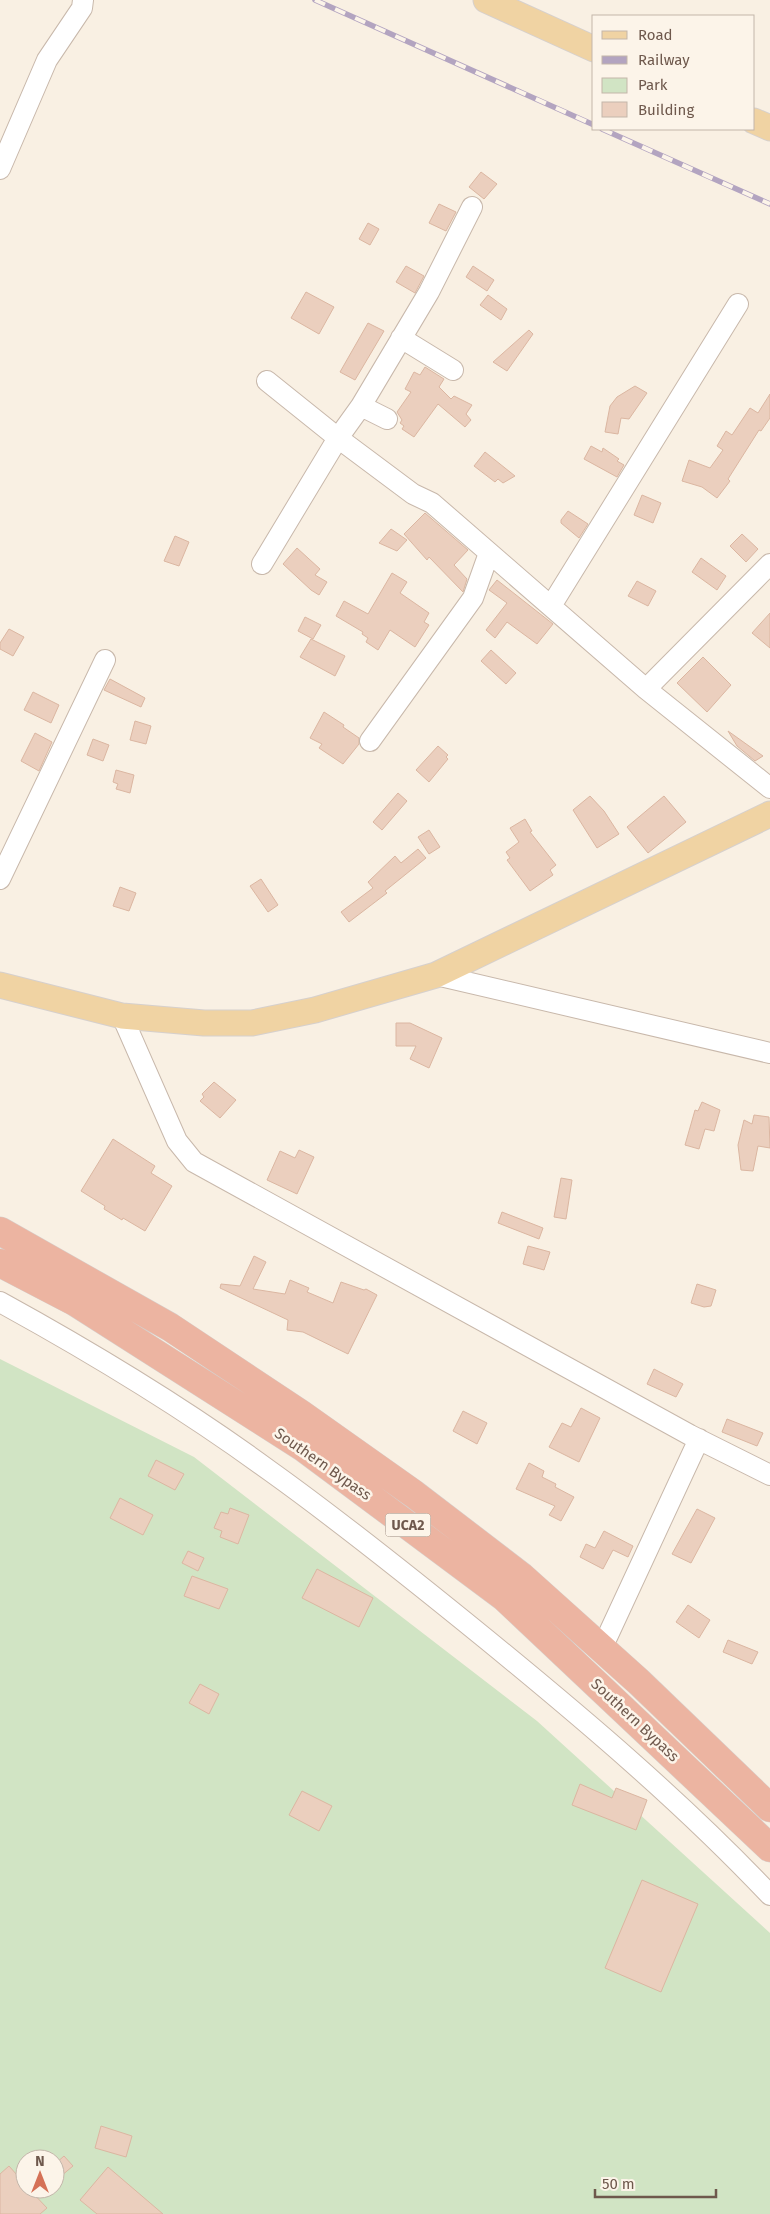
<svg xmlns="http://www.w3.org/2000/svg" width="770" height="2214" font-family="'Fira Sans',sans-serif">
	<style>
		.green { fill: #d1e4c4; fill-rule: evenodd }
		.building { fill: #ebcfbe; stroke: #dbb6a1 }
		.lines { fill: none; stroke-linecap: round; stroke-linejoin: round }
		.minor-casing { stroke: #c8b8ab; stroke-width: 22 }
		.major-casing { stroke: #d6d0cd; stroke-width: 27 }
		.highway-casing { stroke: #d6d0cd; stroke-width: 29 }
		.minor { stroke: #fff; stroke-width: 20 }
		.major { stroke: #f0d3a3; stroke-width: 25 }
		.highway { stroke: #ecb4a1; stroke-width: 28 }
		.rail-casing { stroke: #b3a4c0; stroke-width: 5.5 }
		.rail { stroke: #fcf4e9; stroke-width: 4; stroke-dasharray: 11; stroke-linecap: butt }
		.labels { text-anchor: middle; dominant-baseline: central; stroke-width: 5; stroke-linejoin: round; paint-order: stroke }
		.shield { fill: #fcf4e9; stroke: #99877b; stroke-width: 1 }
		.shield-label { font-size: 14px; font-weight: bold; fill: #6e584c }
		.street-label { font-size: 15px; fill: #6e584c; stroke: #fcf4e9 }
	</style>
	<rect width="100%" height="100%" fill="#f9f0e3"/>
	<path class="green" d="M0,1359L194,1457L537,1721L770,1933V2214H0ZM25,2159H55V2189H25Z"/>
	<path class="building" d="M481,172L497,184L484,199L469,187Z
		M439,204L456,212L446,231L429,223Z
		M368,223L379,229L370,245L359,239Z
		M406,266L424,276L415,293L396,282Z
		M473,266L494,280L487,291L466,277Z
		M306,292L334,307L319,334L291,318Z
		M488,295L507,309L501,320L480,305Z
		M368,323L384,331L355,380L340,372Z
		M529,330L533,334L507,371L493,362Z
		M425,367L444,379L439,387L451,399L454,396L472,405L466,414L471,420L465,427L438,404L414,437L402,429L404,426L400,423L402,420L397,412L411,392L405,389L414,372L420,375Z
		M635,386L647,393L629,419L621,418L618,434L605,432L610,406L617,397Z
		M770,394V418L761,431L759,430L728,479L730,481L717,498L702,487L682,481L689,460L710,468L723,450L717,446L726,431L732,435L750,408L758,413Z
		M591,446L602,452L603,448L619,459L617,461L624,465L617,477L584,459Z
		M485,452L515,476L503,483L498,479L495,482L474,466Z
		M642,495L661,503L653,523L634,515Z
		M568,511L588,524L579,538L561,523V520Z
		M425,513L468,550L454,565L467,579L463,592L429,557L427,560L404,534Z
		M391,529L407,540L397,551L379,543Z
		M742,534L758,549L746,562L730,546Z
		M175,536L189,542L179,566L164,561Z
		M297,548L320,569L315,575L327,582L319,595L311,590L283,564Z
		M701,558L726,576L717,590L692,572Z
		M392,573L407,582L400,593L429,613L424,622L429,625L415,647L390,630L378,650L366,642L368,638L362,634L363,632L336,616L344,601L368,614Z
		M497,580L553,624L537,644L507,622L495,638L486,630L507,603L489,590Z
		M637,581L656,591L648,606L628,596Z
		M770,613V648L752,633Z
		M305,617L321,625L313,639L298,631Z
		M9,629L24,637L13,656L0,649V643Z
		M311,639L345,656L335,676L300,657Z
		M491,650L516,673L506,684L481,661Z
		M703,657L731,685L707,712L677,683Z
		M110,679L145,698L141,707L104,690Z
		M33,692L59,705L51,723L24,710Z
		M324,712L344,725L343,727L359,738V744L343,764L319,748L322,744L310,738Z
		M135,721L151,726L146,744L130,740Z
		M728,731L763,756L755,761L737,746Z
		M35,733L52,742L39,771L21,761Z
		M93,739L109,745L103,761L87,755Z
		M438,746L448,755L446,757L448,759L429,782L416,770Z
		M116,770L134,775L130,793L116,789L118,784L113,782Z
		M398,793L407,801L382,830L373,822Z
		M590,796L604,811L619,834L597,848L573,810Z
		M664,796L686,822L648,853L627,827Z
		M525,819L532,831L530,832L556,865L550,870L553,875L530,891L507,860L510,858L506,852L519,842L510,828Z
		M429,830L440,847L429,854L418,837Z
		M418,849L426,858L385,891L387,893L349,922L341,912L373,888L368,882L395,856L401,863Z
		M261,879L278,905L268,912L250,886Z
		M120,887L136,893L129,911L113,906Z
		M396,1023H410L442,1038L429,1068L410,1059L416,1046H396Z
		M214,1082L236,1100L220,1118L200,1101L204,1097L202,1094Z
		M702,1102L720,1110L714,1131L705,1129L699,1149L685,1145L695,1110L698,1111Z
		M754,1115L769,1117L770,1148L758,1146L753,1171L741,1170L738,1145L744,1120L752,1124Z
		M113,1139L155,1166L151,1173L172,1186L145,1231L123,1218L122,1220L104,1209L105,1206L81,1191Z
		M299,1150L314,1157L297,1194L267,1180L280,1151L295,1158Z
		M561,1178L572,1180L566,1219L554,1217Z
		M502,1212L543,1228L539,1239L498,1223Z
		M528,1246L550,1252L544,1270L523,1264Z
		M254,1256L266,1262L253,1289L285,1294L290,1280L309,1288L307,1292L333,1303L341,1282L364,1290L366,1289L377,1295L348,1354L303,1332L287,1330L288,1320L220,1288L221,1284L240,1286Z
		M697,1284L716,1290L711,1306L704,1307L691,1303Z
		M654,1369L683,1384L676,1397L647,1384Z
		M581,1408L600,1418L579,1462L549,1447L562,1423L571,1427Z
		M463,1411L487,1423L477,1444L453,1431Z
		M727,1419L763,1433L757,1446L722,1432Z
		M156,1460L184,1474L175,1490L148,1476Z
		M529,1463L544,1471L542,1477L556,1484L555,1487L574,1497L561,1521L549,1515L555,1506L516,1489Z
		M120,1498L153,1515L143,1535L110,1518Z
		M230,1508L249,1515L238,1544L220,1537L222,1531L214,1528L221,1512L228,1514Z
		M697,1509L715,1518L691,1563L672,1554Z
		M604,1531L633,1546L628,1557L613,1550L603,1569L580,1557L586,1544L595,1548Z
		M188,1551L204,1558L198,1571L182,1563Z
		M317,1569L373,1598L359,1627L302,1598Z
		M192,1576L228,1589L219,1609L184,1596Z
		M688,1605L710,1620L699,1638L676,1622Z
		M728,1640L758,1652L752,1664L723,1652Z
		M200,1684L219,1694L209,1714L189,1703Z
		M580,1784L612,1798L616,1788L647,1800L636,1830L572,1805Z
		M302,1791L332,1806L319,1831L289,1815Z
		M642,1880L698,1904L661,1992L605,1968Z
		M101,2126L132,2136L126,2157L95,2148Z
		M64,2156L73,2166L61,2176L55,2168V2164Z
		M9,2166L25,2184V2189H29L47,2208L40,2214H0V2174Z
		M108,2167L163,2214H97L80,2200Z"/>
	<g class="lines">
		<g class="minor-casing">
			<path id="minor" d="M0,169L47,60L82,8L83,0
				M401,338L453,370
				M267,381L338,438L413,494L432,503L646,689L770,788
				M361,406L387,419
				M262,564L338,438L361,406L429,292L472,207
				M551,606L738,304
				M646,689L770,564
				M370,741L473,598L489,553
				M0,879L105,660
				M436,975L770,1053
				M122,1016L177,1141L194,1162L690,1435L770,1475
				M0,1302C93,1353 184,1408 270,1471C344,1524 416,1582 486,1639C585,1720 682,1802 770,1895
				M602,1648L699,1439"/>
		</g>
		<g class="major-casing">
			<path id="major" d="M486,0L594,49
				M754,121L770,128
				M0,985L122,1016L204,1023H252L315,1010L436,975L770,814"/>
		</g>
		<g class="highway-casing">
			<path id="highway" d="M0,1231L170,1327L301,1414L414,1494L521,1576L639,1682L770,1808
				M0,1263L75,1302L304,1448L504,1597L770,1848"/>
		</g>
		<use href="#minor" class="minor"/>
		<use href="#major" class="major"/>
		<use href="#highway" class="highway"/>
		<g class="rail-casing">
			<path id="rail" d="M315,0L594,125
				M602,129L770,204"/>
		</g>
		<use href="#rail" class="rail"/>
	</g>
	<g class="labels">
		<rect class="shield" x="385.5" y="1513.5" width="45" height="23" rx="4"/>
		<g class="shield-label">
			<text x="408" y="1525">UCA2</text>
		</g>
		<g class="street-label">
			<text transform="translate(323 1464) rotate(35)">Southern Bypass</text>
			<text transform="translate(635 1720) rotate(43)">Southern Bypass</text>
		</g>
	</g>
	<rect x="592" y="15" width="162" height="115" fill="#fcf4e9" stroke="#c3b6aa"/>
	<rect x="602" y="31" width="25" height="8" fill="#f0d3a3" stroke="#c3b6aa"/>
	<text x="638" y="40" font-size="15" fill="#6e584c">Road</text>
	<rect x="602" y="56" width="25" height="8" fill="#b3a4c0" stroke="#c3b6aa"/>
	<text x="638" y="65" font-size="15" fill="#6e584c">Railway</text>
	<rect x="602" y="78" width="25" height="15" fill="#d1e4c4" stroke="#c3b6aa"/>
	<text x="638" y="90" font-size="15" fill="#6e584c">Park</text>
	<rect x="602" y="102" width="25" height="15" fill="#ebcfbe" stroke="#c3b6aa"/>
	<text x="638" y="115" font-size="15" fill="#6e584c">Building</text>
	<g transform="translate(40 2174)"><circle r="24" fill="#fcf4e9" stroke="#c3b6aa"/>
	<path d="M0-4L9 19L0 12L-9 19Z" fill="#d57156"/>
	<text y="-8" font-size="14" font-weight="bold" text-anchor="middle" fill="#6e584c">N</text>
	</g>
	<path d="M595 2189v8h121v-8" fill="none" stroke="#6e584c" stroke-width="2.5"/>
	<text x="602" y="2189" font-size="15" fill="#6e584c" stroke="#fcf4e9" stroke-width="4" paint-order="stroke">50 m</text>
</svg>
